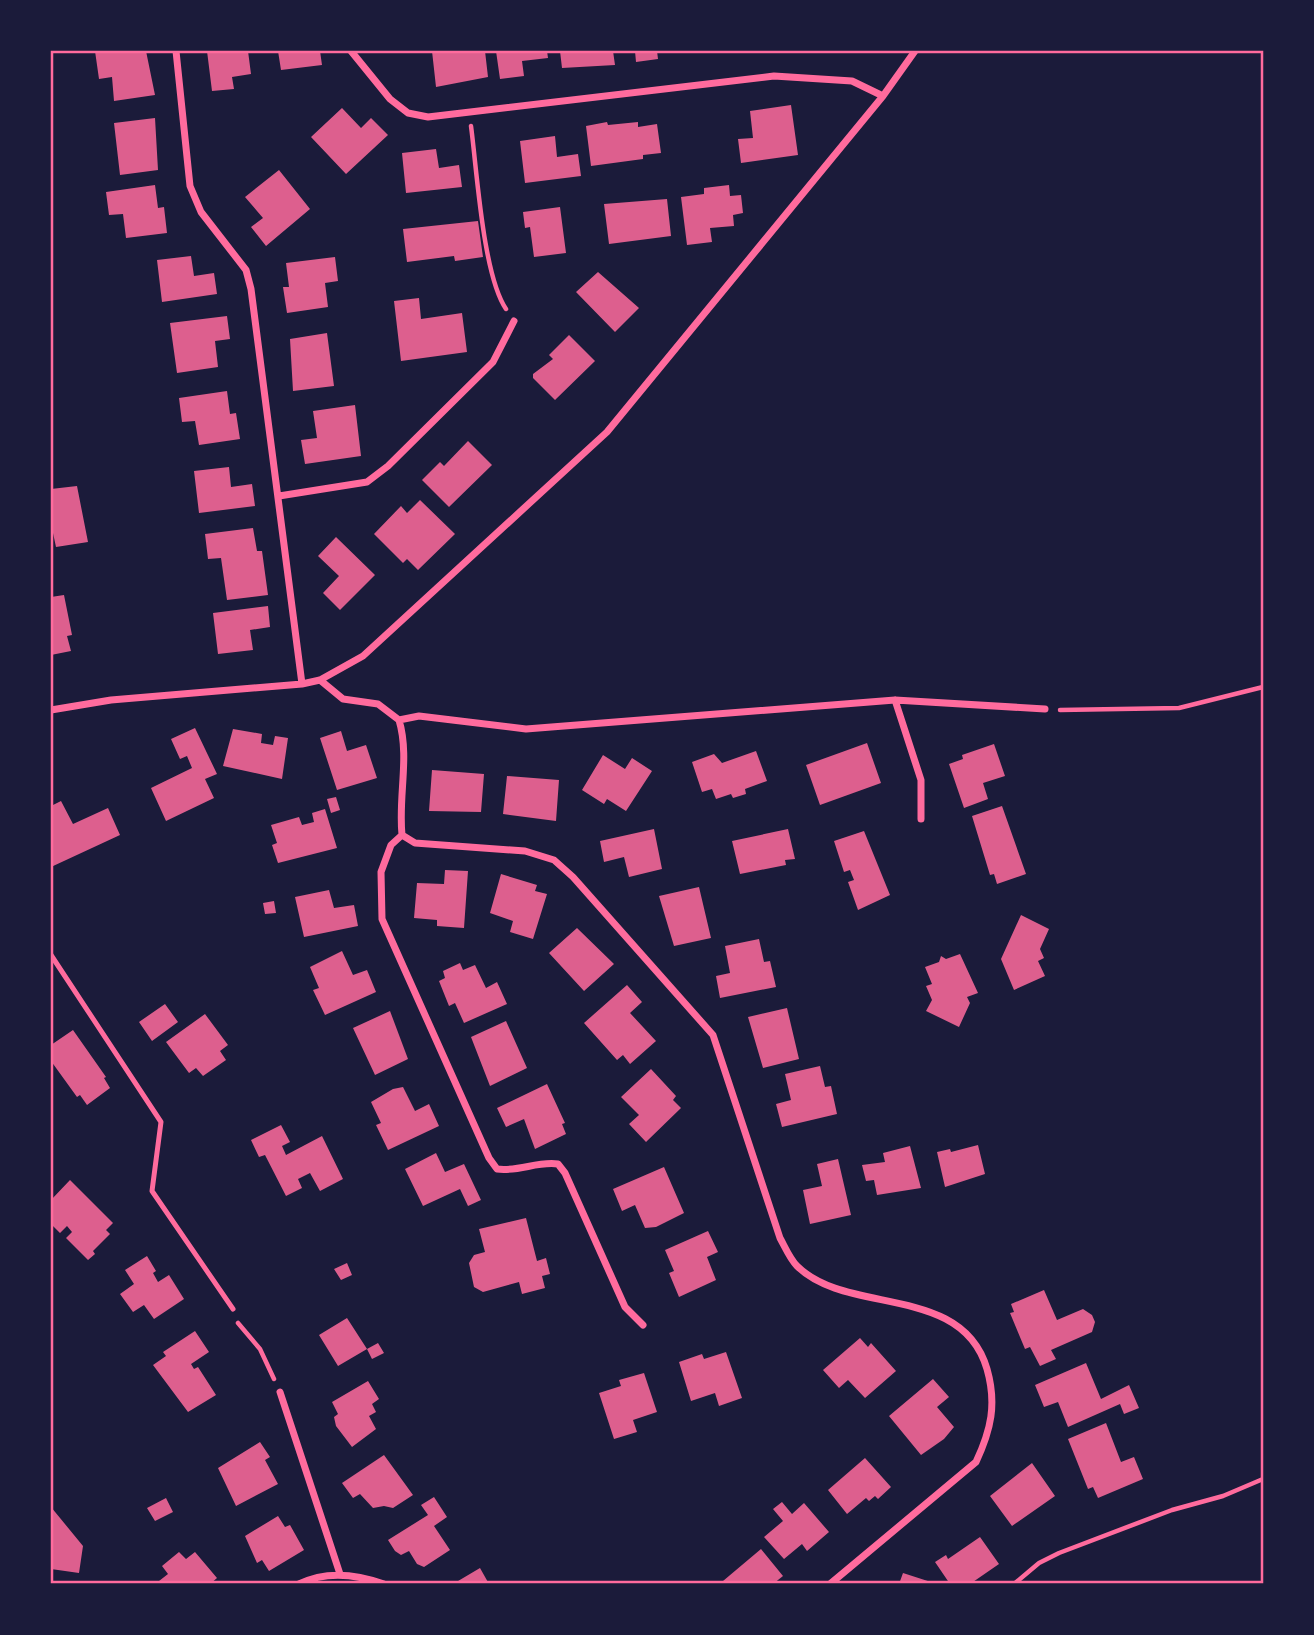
<svg xmlns="http://www.w3.org/2000/svg" width="1314" height="1635" font-family="'Crimson Pro',serif">
	<style>
		.building { fill: #dd5f8e }
		.lines { fill: none; stroke-linecap: round; stroke-linejoin: round }
		.path { stroke: #ff6b9d; stroke-width: 4.5 }
		.service { stroke: #ff6b9d; stroke-width: 5 }
		.minor { stroke: #ff6b9d; stroke-width: 7 }
		.neatline { fill: none; stroke: #ff6b9d; stroke-width: 2.5 }
	</style>
	<rect width="100%" height="100%" fill="#1b1b3a"/>
	<path class="building" d="M95,51H146L155,95L114,101L112,77L99,79Z
		M207,51H248L251,74L232,77L234,89L212,91Z
		M278,51H320L322,65L281,70Z
		M432,51H485L488,77L436,87Z
		M496,51H547L548,58L522,61L524,76L500,79Z
		M560,51H613L615,65L562,68Z
		M635,51H657L658,59L636,62Z
		M791,105L798,155L741,163L738,139L753,138L750,111Z
		M342,108L361,128L371,118L388,135L346,174L311,137Z
		M155,118L158,170L120,175L114,123Z
		M607,122L608,125L638,122V127L657,124L661,153L643,155V159L591,166L586,126Z
		M555,136L557,157L578,154L581,176L525,183L520,141Z
		M436,149L439,168L459,165L462,187L406,193L402,153Z
		M279,170L310,209L266,246L251,227L263,218L245,197Z
		M155,185L158,208L164,207L167,233L126,238L123,214L109,215L106,192Z
		M729,185L730,196L741,195L743,213L733,215L734,226L710,228L712,242L687,245L681,197L704,194V188Z
		M667,199L671,236L609,244L604,204Z
		M560,207L566,253L534,257L530,227L525,228L523,212Z
		M478,221L483,257L455,261L454,256L407,262L403,229Z
		M191,256L194,276L214,273L217,294L162,302L157,260Z
		M335,257L338,281L325,283L328,307L287,313L283,287H289L286,263Z
		M598,272L639,308L615,332L576,292Z
		M419,298L421,319L462,313L467,352L401,361L394,301Z
		M227,316L230,339L215,341L218,367L177,373L170,323Z
		M327,333L334,386L293,391L290,339Z
		M569,335L595,361L555,400L533,378V374L553,359L549,355Z
		M227,391L230,414L236,413L240,439L199,445L195,421L182,422L179,398Z
		M355,405L361,456L305,464L301,440L317,438L313,411Z
		M468,441L492,465L449,507L422,480L440,462L444,466Z
		M229,467L231,487L252,484L255,506L199,513L194,471Z
		M77,486L88,542L56,547L53,533H51V489Z
		M420,500L455,534L418,570L407,559L403,563L374,534L401,506L407,513Z
		M253,528L257,551H262L268,595L227,600L221,558L208,559L205,534Z
		M336,537L375,575L340,610L323,593L339,576L318,556Z
		M64,595L72,635L67,636L71,651L51,655V597Z
		M268,606L270,627L250,630L253,650L218,654L213,613Z
		M195,728L217,774L205,779L214,798L166,821L151,788L192,768L187,756L180,759L171,739Z
		M233,729L262,734L261,743L273,745L275,736L288,738L282,779L223,766Z
		M341,731L347,751L366,745L377,778L337,790L320,738Z
		M867,743L881,783L820,805L806,765Z
		M994,744L1005,776L983,783L988,799L964,808L949,764L963,759L962,755Z
		M756,751L767,781L745,789L746,794L733,798L731,794L716,799L712,789L702,792L692,762L714,754L722,763Z
		M603,755L625,769L632,758L652,771L626,811L607,799L604,804L582,790Z
		M432,770L484,774L481,812L429,811Z
		M507,776L559,780L556,821L503,814Z
		M336,797L340,810L331,813L327,799Z
		M61,801L73,824L108,808L120,835L51,867V806Z
		M1002,806L1026,874L997,884L994,874L990,875L972,816Z
		M325,809L337,848L278,863L272,845L277,843L271,825L299,817L302,825L314,822L312,813Z
		M654,829L662,869L629,877L624,857L604,862L600,841Z
		M788,829L795,859L785,860L786,865L740,874L732,841Z
		M864,831L890,895L858,910L848,882L854,880L850,870L844,872L834,841Z
		M445,870L468,871L464,928L437,926V920L414,918L417,883L444,884Z
		M501,874L537,885L535,891L547,894L533,939L510,932L513,921L490,913Z
		M699,887L711,938L674,946L659,896Z
		M329,890L334,908L354,905L358,926L304,937L295,897Z
		M274,901L276,913L265,914L263,903Z
		M1021,915L1049,929L1040,949L1044,958L1038,961L1045,976L1014,990L1001,959Z
		M577,928L614,964L584,991L549,953Z
		M759,939L764,962L770,961L776,987L720,998L716,976L730,973L725,946Z
		M342,951L353,975L367,970L376,992L325,1015L313,990L319,988L310,967Z
		M960,954L978,993L967,997L970,1003L959,1027L926,1011L932,1000L926,986L932,984L925,967L939,962L941,956L946,959Z
		M460,963L463,970L475,965L486,988L497,982L507,1004L464,1023L455,1003L449,1006L439,981L445,978L443,971Z
		M627,985L642,1002L630,1013L656,1041L630,1064L623,1055L617,1060L584,1023Z
		M165,1004L178,1022L152,1041L139,1022Z
		M787,1008L799,1059L763,1068L748,1017Z
		M390,1011L408,1059L375,1075L353,1028Z
		M205,1014L228,1045L220,1051L226,1060L203,1076L196,1068L189,1073L166,1042Z
		M506,1021L527,1068L490,1086L471,1037Z
		M73,1030L106,1077L104,1078L110,1088L87,1105L80,1095L77,1097L51,1061V1045Z
		M820,1066L825,1087L831,1086L837,1114L782,1127L776,1104L791,1100L785,1074Z
		M651,1069L676,1096L673,1100L681,1108L646,1142L629,1124L639,1115L621,1097Z
		M547,1084L565,1123L562,1124L566,1134L535,1149L524,1119L506,1127L497,1108Z
		M403,1087L415,1111L429,1104L439,1126L388,1150L376,1125L381,1123L371,1102L393,1089Z
		M281,1125L290,1142L282,1146L286,1155L322,1136L343,1179L320,1191L310,1173L298,1179L302,1188L286,1196L265,1155L259,1157L251,1140Z
		M978,1145L985,1174L945,1187L937,1152L950,1149L951,1152Z
		M910,1146L921,1188L877,1195L874,1180L866,1181L862,1165L885,1162L883,1153Z
		M436,1153L445,1172L464,1164L481,1200L468,1206L460,1189L423,1206L405,1169Z
		M838,1159L851,1215L810,1224L803,1190L822,1186L817,1164Z
		M664,1167L684,1213L656,1227L645,1228L635,1205L622,1211L613,1189Z
		M70,1180L113,1223L106,1230L110,1234L93,1251L95,1254L88,1260L66,1238L72,1232L67,1226L60,1233L51,1224V1200Z
		M526,1218L537,1261L546,1258L550,1274L542,1276L545,1288L522,1294L519,1282L483,1292L474,1287L469,1263L474,1255L485,1252L479,1229Z
		M708,1231L718,1252L707,1257L716,1280L679,1297L669,1273L674,1271L665,1250Z
		M147,1256L156,1271L153,1273L158,1282L169,1275L184,1299L154,1319L144,1305L133,1312L120,1294L134,1284L125,1270Z
		M347,1263L352,1275L341,1280L334,1269Z
		M1044,1290L1057,1320L1083,1309L1092,1315L1095,1322L1092,1332L1051,1350L1056,1359L1040,1366L1030,1347L1025,1349L1010,1313L1014,1312L1011,1304Z
		M347,1318L367,1349L338,1366L319,1335Z
		M195,1331L209,1352L191,1364L194,1369L198,1367L216,1395L188,1412L153,1365L166,1356L163,1352Z
		M860,1338L868,1347L871,1343L896,1371L865,1398L848,1380L839,1388L823,1370Z
		M378,1343L384,1353L372,1359L367,1349Z
		M726,1352L742,1398L719,1406L715,1393L691,1401L679,1362L702,1354L704,1359Z
		M1086,1363L1101,1399L1129,1385L1139,1408L1124,1414L1120,1404L1068,1427L1058,1402L1044,1407L1035,1385Z
		M644,1373L657,1412L633,1420L637,1432L614,1439L599,1393L621,1386L619,1380Z
		M933,1379L949,1397L937,1407L954,1427L944,1439L921,1455L889,1416Z
		M368,1381L379,1399L372,1404L376,1412L369,1416L376,1429L352,1447L336,1426L334,1417L338,1414L332,1402Z
		M1106,1423L1121,1462L1134,1457L1143,1479L1098,1498L1093,1487L1088,1489L1068,1439Z
		M260,1442L270,1457L265,1460L278,1484L236,1506L218,1468Z
		M384,1455L413,1495L393,1508L384,1506L373,1508L360,1494L353,1498L342,1483Z
		M865,1458L891,1487L878,1499L875,1496L869,1501L866,1498L847,1514L828,1490Z
		M1032,1463L1055,1496L1012,1526L990,1496Z
		M434,1497L447,1517L434,1526L450,1550L424,1567L417,1564L409,1551L401,1555L395,1551L388,1540L428,1515L421,1505Z
		M166,1498L173,1512L155,1521L147,1508Z
		M782,1502L792,1514L804,1503L829,1532L807,1551L802,1544L784,1559L764,1537L783,1521L773,1509Z
		M51,1507L83,1546L79,1573L51,1569Z
		M278,1516L285,1527L290,1525L304,1550L269,1571L262,1560L257,1563L245,1536Z
		M980,1537L999,1564L970,1584H950L935,1562L946,1555L948,1559Z
		M761,1549L783,1576L773,1584H725L723,1581Z
		M179,1552L186,1559L195,1552L217,1578L210,1584H161L159,1581L168,1574L162,1566Z
		M480,1568L489,1584H453Z
		M903,1573L937,1584H899Z"/>
	<g class="lines">
		<path class="path" d="M471,126C477,171 483,275 506,309
			M1060,710L1179,708L1263,687
			M238,1323L260,1349L274,1379
			M1014,1584L1039,1563L1059,1553L1172,1510L1223,1496L1263,1479"/>
		<path class="service" d="M51,955L161,1122L152,1191L233,1309"/>
		<path class="minor" d="M176,51L190,186L201,212L246,270L251,289L302,684
			M351,51L390,99L408,113L428,117L774,76L852,81L883,96
			M279,496L367,482L388,466L493,362L514,321
			M320,680L343,699L378,704L399,720
			M895,700L921,780V819
			M51,710L111,700L302,684L320,680L363,656L607,432L883,96L915,51
			M399,720C410,757 398,796 402,835L415,843L525,851L554,860L573,877L713,1035L780,1238C785,1247 790,1259 797,1266C847,1316 962,1283 987,1369C997,1404 991,1430 976,1462L830,1584
			M399,720L419,716L526,729L895,700L1045,709
			M402,835L391,845L381,872L382,919L489,1158L497,1169C519,1172 537,1161 558,1164L565,1173L625,1307L643,1325
			M280,1392L340,1574
			M299,1584C327,1570 356,1574 384,1584"/>
	</g>
	<rect width="1314" height="1635" fill="none" stroke="#1b1b3a" stroke-width="105"/>
	<rect x="52" y="52" width="1210" height="1530" class="neatline"/>
</svg>
